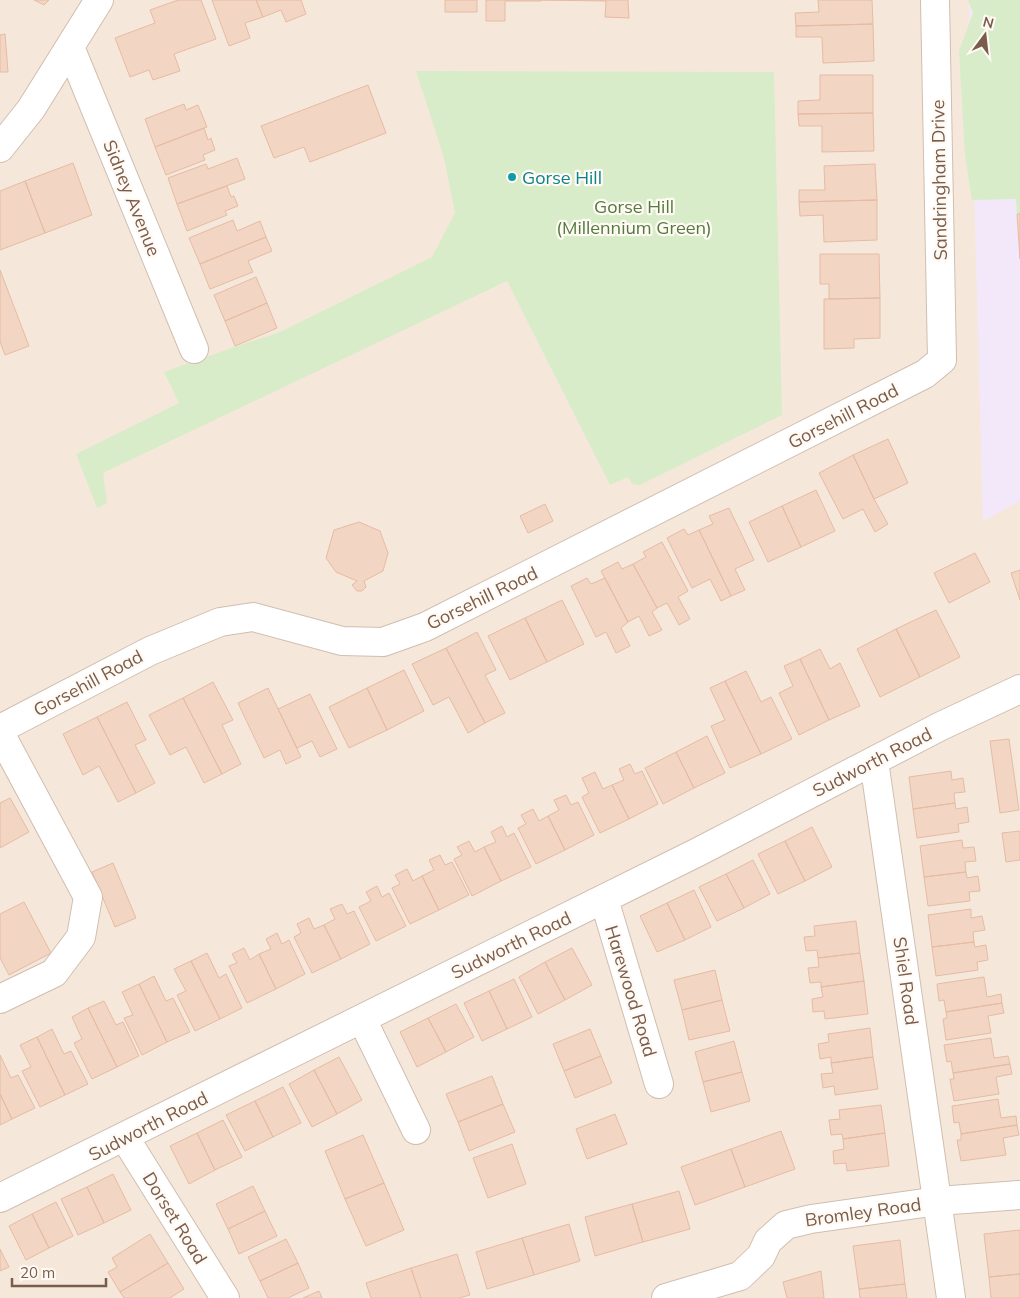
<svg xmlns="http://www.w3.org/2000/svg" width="1020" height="1298" font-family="Mulish,sans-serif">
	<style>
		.residential { fill: #f5e8da }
		.education { fill: #f3e8fa }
		.green { fill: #d8ecc9 }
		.building { fill: #f3d5c3; stroke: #e6bba3 }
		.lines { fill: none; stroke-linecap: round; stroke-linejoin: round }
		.minor-casing { stroke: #d1beb0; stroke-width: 30 }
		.minor { stroke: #fff; stroke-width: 28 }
		.culture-dot { fill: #0f9aa8; stroke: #fffaf3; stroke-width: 2 }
		.labels { text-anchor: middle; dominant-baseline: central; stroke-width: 4.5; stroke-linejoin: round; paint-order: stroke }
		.culture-label { font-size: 18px; fill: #0d838f; stroke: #fffaf3; text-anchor: start }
		.street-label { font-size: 18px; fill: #7a5c4d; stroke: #fffaf3 }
		.park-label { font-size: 18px; fill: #537a41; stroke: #fffaf3 }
	</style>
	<rect width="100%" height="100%" fill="#fdf6ec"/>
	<path class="residential" d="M0,0H1020V1298H0Z"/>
	<path class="education" d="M969,0H1020V501L983,521Z"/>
	<path class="green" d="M968,0H1020V214H1017L1016,199L972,200L965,156L959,51L973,13Z
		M416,71L774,72L782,415L640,485L632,484L628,477L610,485L507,281L103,473L107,503L97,508L76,454L179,403L164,372L231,348L280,332L432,257L455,213L444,158Z"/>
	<path class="building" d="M34,0H49L44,5Z
		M178,0H201L216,39L174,54L180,71L153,80L149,70L130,77L115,38L155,23L150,10Z
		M212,0H256L263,17L245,23L250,38L229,46Z
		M256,0H301L306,14L286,22L281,10L263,17Z
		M445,0H477V12H445Z
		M486,0H541V1H505V21H486Z
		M541,0H628L629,18L605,17L606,1Z
		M818,0H872L873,24L796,26L795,13L819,12Z
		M873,24L874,61L823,63L822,37H796V26Z
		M5,34L8,72H0V35Z
		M820,75H873V113L798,114V101L820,100Z
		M368,85L386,133L310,162L304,147L274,158L261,126Z
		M184,104L186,110L198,105L207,127L155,147L145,119Z
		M873,113L874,151L822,152V126H799L798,114Z
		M204,128L208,140L211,138L215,150L203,155L205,160L166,175L155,147Z
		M237,158L245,179L177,204L168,178L206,164L208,169Z
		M73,163L92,215L45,233L25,181Z
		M875,164L877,200L799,202V190H825L824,166Z
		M25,181L45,233L0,250V191Z
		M227,186L231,197L234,196L238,206L225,211L227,215L187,231L177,204Z
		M877,200V240L824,242L823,215L800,216L799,202Z
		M1017,214H1020V259Z
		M233,220L237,231L260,221L266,237L200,264L189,238Z
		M266,237L272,251L248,261L253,272L210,289L200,264Z
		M820,254H879L880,298L829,299V284H820Z
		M0,270L29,346L5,355L0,342Z
		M256,277L267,303L225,321L214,295Z
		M880,298V338L854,339V348L824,349V299Z
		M267,303L277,328L235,346L225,321Z
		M888,439L908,483L874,499L853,455Z
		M853,455L874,499L888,524L875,532L863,509L843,519L819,473Z
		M816,490L835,531L801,547L782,506Z
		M545,504L553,521L528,533L520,516Z
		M782,506L801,547L768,562L749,522Z
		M729,508L754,560L735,569L745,590L731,596L699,530L713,524L709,516Z
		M359,522L380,531L388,553L383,571L364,581L366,587L362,591H357L352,585L357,581L336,572L326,558L334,530Z
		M684,529L688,535L699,530L731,596L721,601L710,579L692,588L667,538Z
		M662,542L688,591L678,597L690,619L679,625L667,603L657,608L633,564L646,557L643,552Z
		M975,553L990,582L949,603L934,573Z
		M618,562L622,569L633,564L657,608L652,612L662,630L649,636L639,616L628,622L601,571Z
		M1020,570V600L1011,573Z
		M587,578L591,584L605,578L628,622L621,628L630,646L616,653L606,632L596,637L571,586Z
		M562,600L584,644L547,662L525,618Z
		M936,610L960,657L920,677L896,629Z
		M525,618L547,662L510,680L488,636Z
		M896,629L920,677L880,697L857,649Z
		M477,632L496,670L485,675L505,713L485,723L446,648Z
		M446,648L485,723L468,733L449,697L433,705L412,664Z
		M820,649L830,669L840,663L860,706L829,720L800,659Z
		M800,659L829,720L799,735L779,693L793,686L784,666Z
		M404,670L424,711L387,730L367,688Z
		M746,671L761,702L771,697L792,739L761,754L725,681Z
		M725,681L761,754L730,768L711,726L725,720L710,688Z
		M213,682L233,720L222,725L241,764L222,774L183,698Z
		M268,688L301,757L286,764L280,750L264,758L238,703Z
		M367,688L387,730L349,748L329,707Z
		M310,694L337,749L320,757L312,741L297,748L278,709Z
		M183,698L222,774L204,783L186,747L170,755L149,715Z
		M127,702L146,740L135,745L155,783L136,793L97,717Z
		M97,717L136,793L118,802L99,766L83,775L63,734Z
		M707,736L725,773L694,788L676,752Z
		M1009,739L1019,810L1000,813L990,741Z
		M676,752L694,788L663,804L645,768Z
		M630,764L635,774L642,771L658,804L629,819L612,785L624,780L619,769Z
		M951,771L952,780L963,778L965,792L954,793L955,803L913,809L909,777Z
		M595,772L603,789L612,785L629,819L600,833L582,797L589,793L582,778Z
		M566,795L571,805L578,802L594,835L565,850L548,816L559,810L554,800Z
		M10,798L29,832L0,848V803Z
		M955,803L956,809L967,807L969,822L958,824L959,832L917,838L913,809Z
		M533,809L539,821L548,816L565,850L536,864L518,828L526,824L521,815Z
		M502,826L507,837L514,833L531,867L501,881L484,847L496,842L491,832Z
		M812,827L832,867L805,881L785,841Z
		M1020,831V860L1006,862L1002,833Z
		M962,840L963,848L974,847L976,861L965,862L966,872L924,877L920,846Z
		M469,841L475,852L484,847L501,881L472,896L454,859L462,855L457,847Z
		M785,841L805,881L778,894L758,854Z
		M440,855L445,865L452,862L469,895L439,910L422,876L434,870L429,860Z
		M753,860L770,894L744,908L726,874Z
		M113,863L136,918L115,927L92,872Z
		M407,869L413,881L422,876L439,910L410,924L392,888L400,884L395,875Z
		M966,872L967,878L978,876L980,891L969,892L970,901L928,906L924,877Z
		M726,874L744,908L717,921L699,887Z
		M377,886L382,897L389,893L406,926L376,941L359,907L371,901L366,892Z
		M694,890L711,927L685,940L667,903Z
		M24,902L51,953L9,975L0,958V914Z
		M667,903L685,940L657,952L640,916Z
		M342,904L347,914L354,911L370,944L341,959L324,925L335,919L330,909Z
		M971,909V918L982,916L985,930L973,932L974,942L932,947L928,915Z
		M309,918L314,929L324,925L341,959L312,973L294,937L301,933L297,924Z
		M856,921L860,953L818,958L817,950L806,951L804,937L815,936L814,926Z
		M277,933L282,944L289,940L305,974L276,989L259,954L271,949L266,939Z
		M974,942L975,947L986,945L988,960L977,962L978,970L936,976L932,947Z
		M244,948L250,960L259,954L276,989L247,1003L229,966L237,963L232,954Z
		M572,948L592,985L565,1000L545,962Z
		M207,953L219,978L226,974L242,1008L220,1019L191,961Z
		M860,953L864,981L821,987V982L810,983L808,968L819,967L818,958Z
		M191,961L220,1019L195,1031L177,995L186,991L174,969Z
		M545,962L565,1000L538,1014L519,977Z
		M715,970L722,1000L682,1010L674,980Z
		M154,976L166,1001L173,998L190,1032L167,1042L139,984Z
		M984,977L987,997L1001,994L1002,1003L946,1012L944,1000L939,1001L937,984Z
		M514,979L532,1017L507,1029L489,991Z
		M864,981L868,1014L825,1019L824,1011L813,1012L812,999L823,997L821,987Z
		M139,984L167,1042L142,1055L124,1018L133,1015L122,992Z
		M489,991L507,1029L482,1041L464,1003Z
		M722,1000L730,1031L689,1040L682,1010Z
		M104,1001L116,1025L123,1022L139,1056L117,1067L88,1008Z
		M1002,1003L1004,1013L988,1016L991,1033L946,1040L943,1019L947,1018L946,1012Z
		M456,1004L474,1037L446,1052L428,1018Z
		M88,1008L117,1067L92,1079L74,1043L82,1039L72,1017Z
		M428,1018L446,1052L417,1067L400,1032Z
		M870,1028L873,1057L831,1063V1057L820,1059L818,1044L829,1042L828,1034Z
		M52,1029L64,1054L71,1051L88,1084L65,1095L37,1037Z
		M590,1029L601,1056L564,1071L553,1044Z
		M37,1037L65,1095L40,1107L22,1071L31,1067L20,1045Z
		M991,1038L994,1058L1008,1056L1010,1064L953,1073L951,1061L947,1062L944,1045Z
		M734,1041L742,1072L703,1082L695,1052Z
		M0,1055L11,1078L18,1075L35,1108L12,1119L0,1094Z
		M601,1056L612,1083L575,1098L564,1071Z
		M339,1057L362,1100L337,1114L314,1070Z
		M873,1057L878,1089L835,1095L834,1086L823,1088L821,1074L833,1073L831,1063Z
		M1010,1064L1012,1074L996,1077L999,1094L954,1101L950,1079H954L953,1073Z
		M314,1070L337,1114L312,1127L289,1084Z
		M742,1072L750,1101L711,1112L703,1082Z
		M492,1076L503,1104L458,1122L446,1094Z
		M283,1087L301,1123L273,1137L255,1101Z
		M0,1094L12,1119L0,1125Z
		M998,1099L1001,1118L1016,1116L1017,1125L961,1134L959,1122L954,1123L952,1106Z
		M255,1101L273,1137L245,1151L226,1115Z
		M503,1104L515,1132L469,1151L458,1122Z
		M881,1105L885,1133L843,1139L842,1134L831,1135L829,1120L840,1119L839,1110Z
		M615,1114L627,1144L587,1159L576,1129Z
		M223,1120L242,1157L215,1170L197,1133Z
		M1017,1125L1019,1135L1003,1138L1006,1155L961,1161L957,1140H961V1134Z
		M781,1131L795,1169L745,1187L731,1149Z
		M197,1133L215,1170L189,1184L170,1146Z
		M885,1133L889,1166L847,1171L846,1163L834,1164L833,1151L844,1149L843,1139Z
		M363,1135L384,1183L345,1199L325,1151Z
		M512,1144L526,1184L488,1198L473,1158Z
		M731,1149L745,1187L695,1205L681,1167Z
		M113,1174L131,1210L104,1223L87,1187Z
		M384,1183L404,1230L366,1246L345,1199Z
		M253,1186L265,1211L228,1229L216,1204Z
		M87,1187L104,1223L78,1235L61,1199Z
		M679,1191L690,1229L643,1242L632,1204Z
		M56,1202L73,1236L49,1248L32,1214Z
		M632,1204L643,1242L595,1256L585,1217Z
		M265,1211L277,1236L239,1254L228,1229Z
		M32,1214L49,1248L26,1260L9,1226Z
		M569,1224L580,1261L534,1275L522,1238Z
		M1020,1230V1274L989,1277L984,1234Z
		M150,1234L168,1263L120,1292L108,1272L117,1267L112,1258Z
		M522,1238L534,1275L487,1289L476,1252Z
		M286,1239L298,1263L260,1281L248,1257Z
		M900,1240L905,1284L859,1289L853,1246Z
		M0,1249L9,1267L0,1271Z
		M457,1254L470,1295L459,1298H421L411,1268Z
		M168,1263L184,1289L170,1298H124L120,1292Z
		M298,1263L309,1288L288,1298H268L260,1281Z
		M411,1268L421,1298H371L366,1283Z
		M821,1271L824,1298H787L783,1282Z
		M1020,1274V1298H991L989,1277Z
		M905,1284L907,1298H860L859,1289Z
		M319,1291L322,1298H303Z"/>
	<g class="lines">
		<g class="minor-casing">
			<path id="minor" d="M70,47L194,349
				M0,148L31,109L99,0
				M0,729L150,651L220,622L253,617L342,641L383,642L425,627L925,374L942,360L935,0
				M0,733L88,897L81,937L54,973L0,999
				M874,761L951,1298
				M604,899L659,1084
				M362,1019L416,1130
				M125,1138L225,1298
				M0,1198L698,852L941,726L1020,689
				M666,1298L740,1276L761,1256L768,1241L786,1225L811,1219L938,1201L1020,1195"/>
		</g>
		<use href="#minor" class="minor"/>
	</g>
	<circle class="culture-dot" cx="512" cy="177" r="5"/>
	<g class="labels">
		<g class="culture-label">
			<text x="522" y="177">Gorse Hill</text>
		</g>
		<g class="street-label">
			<text transform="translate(939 180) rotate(-91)">Sandringham Drive</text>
			<text transform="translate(132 198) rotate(68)">Sidney Avenue</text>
			<text transform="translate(843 416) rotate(-27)">Gorsehill Road</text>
			<text transform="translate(482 598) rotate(-26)">Gorsehill Road</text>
			<text transform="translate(88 683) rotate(-28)">Gorsehill Road</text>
			<text transform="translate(872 762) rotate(-27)">Sudworth Road</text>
			<text transform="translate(511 945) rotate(-26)">Sudworth Road</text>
			<text transform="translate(906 981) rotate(82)">Shiel Road</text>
			<text transform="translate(631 991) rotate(73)">Harewood Road</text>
			<text transform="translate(148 1126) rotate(-27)">Sudworth Road</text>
			<text transform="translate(863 1212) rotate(-8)">Bromley Road</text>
			<text transform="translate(175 1218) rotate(58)">Dorset Road</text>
		</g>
		<g class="park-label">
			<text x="634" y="206">Gorse Hill<tspan x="634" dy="21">(Millennium Green)</tspan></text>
		</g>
	</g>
	<g transform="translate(985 35) rotate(15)" stroke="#fffaf3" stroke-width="4" paint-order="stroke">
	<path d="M0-4L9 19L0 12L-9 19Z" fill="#7a5c4d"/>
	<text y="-8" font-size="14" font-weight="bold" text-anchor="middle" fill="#7a5c4d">N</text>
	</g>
	<path d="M12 1278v8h94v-8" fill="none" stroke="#7a5c4d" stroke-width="2.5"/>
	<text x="20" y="1278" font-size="15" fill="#7a5c4d" stroke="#fffaf3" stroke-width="4" paint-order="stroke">20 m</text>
</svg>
